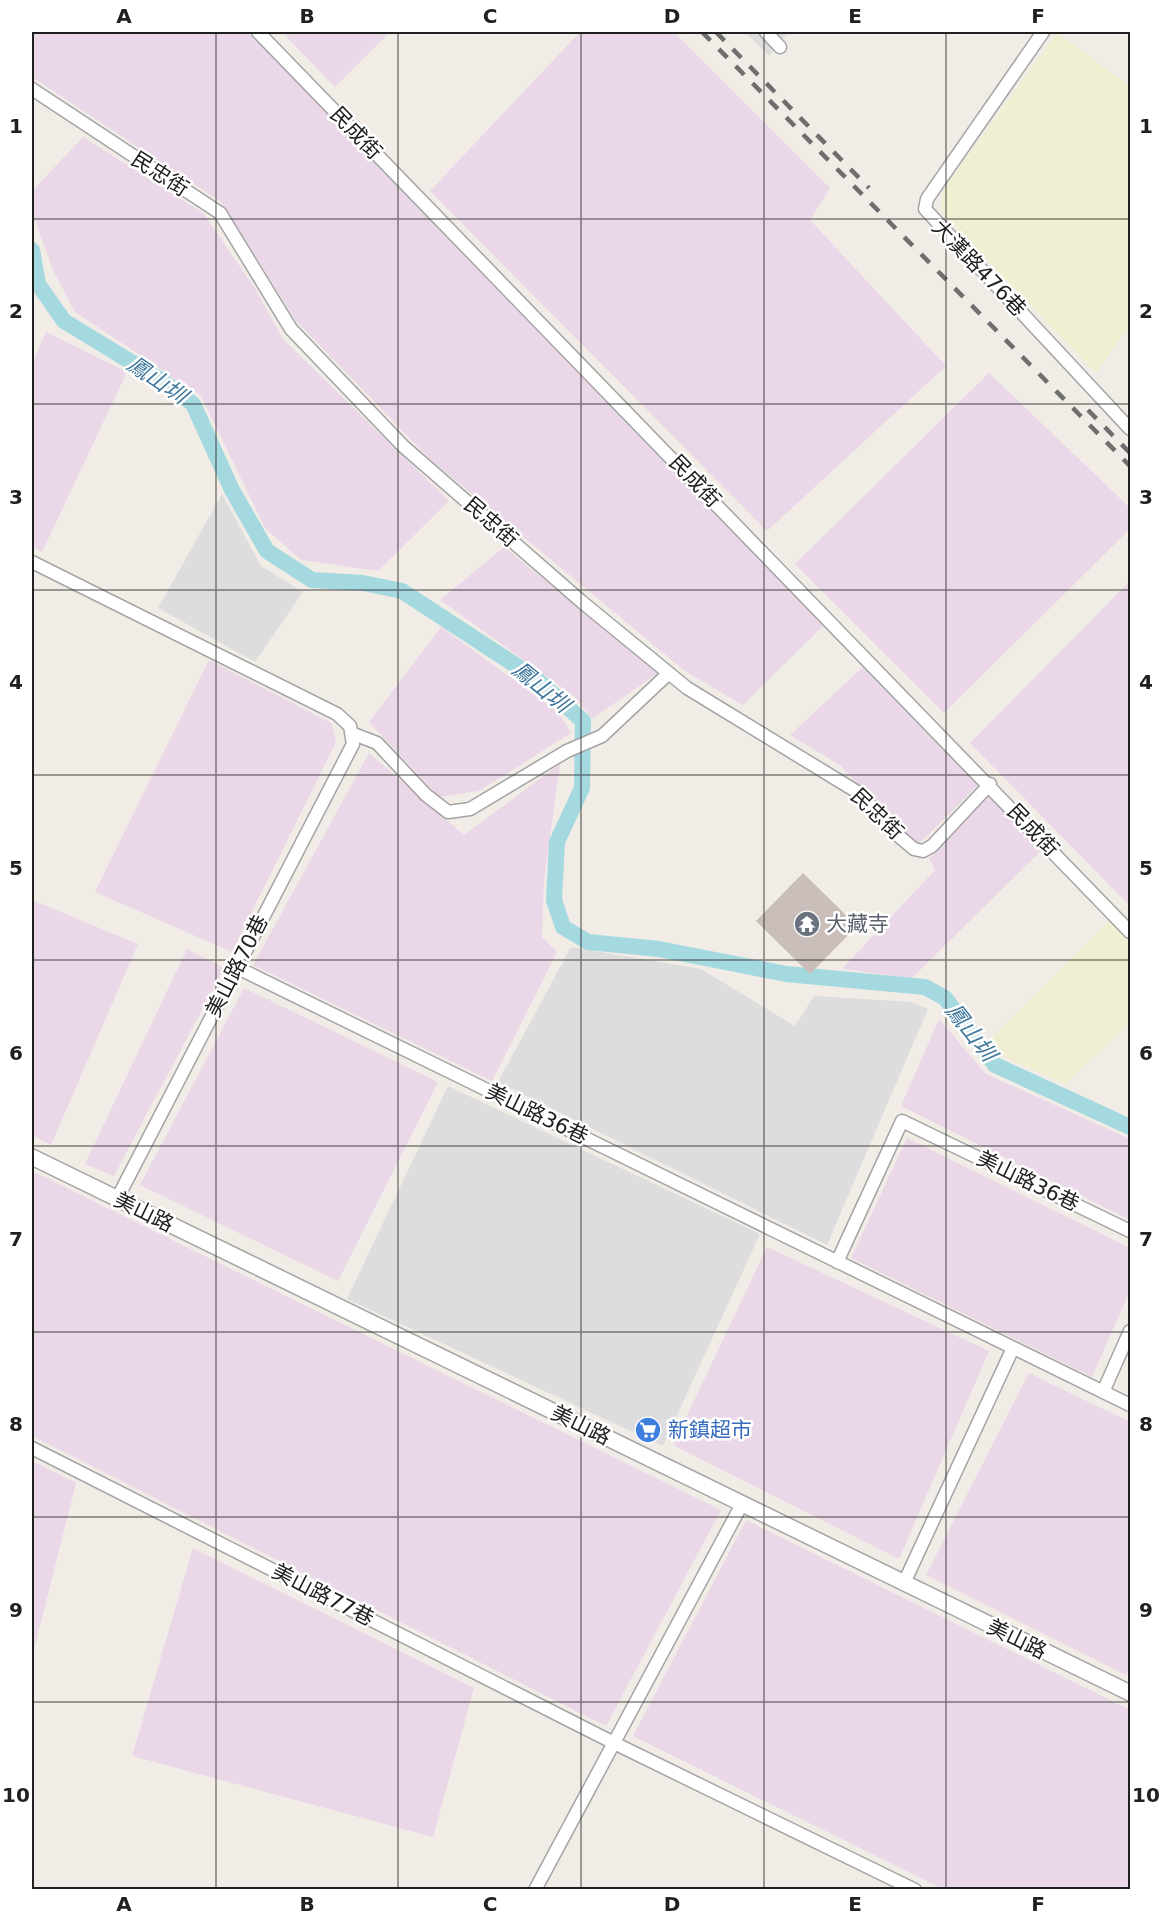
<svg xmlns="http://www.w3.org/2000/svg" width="1162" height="1921" font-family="'DejaVu Sans','Noto Sans TC',sans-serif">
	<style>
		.residential { fill: #dedddd }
		.industrial { fill: #ead8e9 }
		.farmland { fill: #f0efd1 }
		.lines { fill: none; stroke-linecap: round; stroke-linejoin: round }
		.canal { stroke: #a5d9e0; stroke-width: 16 }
		.building { fill: #c9beb9 }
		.minor-casing { stroke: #a4a4a4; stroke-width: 15 }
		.tertiary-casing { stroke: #a4a4a4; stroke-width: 18 }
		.minor { stroke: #fff; stroke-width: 12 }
		.tertiary { stroke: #fff; stroke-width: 15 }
		.rail { stroke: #6e6e6e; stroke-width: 4.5; stroke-dasharray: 12 12; stroke-linecap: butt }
		.grid { fill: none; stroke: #202020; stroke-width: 1.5; stroke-opacity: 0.55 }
		.labels { text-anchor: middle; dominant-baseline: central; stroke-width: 5; stroke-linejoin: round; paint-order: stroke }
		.street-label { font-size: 21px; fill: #202020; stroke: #fff }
		.worship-label { font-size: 21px; fill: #5b616d; stroke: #fff; text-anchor: start }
		.shop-label { font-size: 21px; fill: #366cbe; stroke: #fff; text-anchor: start }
		.water-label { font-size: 22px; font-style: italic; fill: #40789c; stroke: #fff }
		.neatline { fill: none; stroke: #202020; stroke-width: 2 }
		.grid-label { font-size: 20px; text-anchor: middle; font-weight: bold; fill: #202020 }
	</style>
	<rect width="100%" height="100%" fill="#f1ece6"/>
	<path class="residential" d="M745,32H788L769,56Z
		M222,494L261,566L303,592L255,662L158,608Z
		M571,947L701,969L795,1026L814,996L912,1002L928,1009L827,1245L498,1082Z
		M448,1086L760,1234L663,1446L347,1299Z"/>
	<path class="industrial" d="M32,32H248L823,626L743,705L685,671L431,460L296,321L221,202L32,77Z
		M282,32H390L335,87Z
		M580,32H674L830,188L810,220L946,366L767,531L430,191Z
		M83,137L203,213L254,287L283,339L449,501L378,571L301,560L265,528L201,396L75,312L53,270L32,212V191Z
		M46,332L127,372L42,552L32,546V365Z
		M989,373L1130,508V529L944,713L795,564Z
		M504,547L658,673L592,719L575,697L440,600Z
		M1130,581V906L970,743Z
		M441,627L558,712L571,733L479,791L439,797L369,722Z
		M209,660L331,723L336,742L232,952L95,892Z
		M866,664L980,783L918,845L909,840L840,765L790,735Z
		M369,753L464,835L560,764L544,881L542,937L557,952L492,1081L253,965Z
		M991,793L1044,848L912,978L842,969L935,870L929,859Z
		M32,900L138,944L51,1145L32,1135Z
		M187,949L224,968L114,1176L85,1164Z
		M244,988L438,1082L338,1281L140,1185Z
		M939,1019L986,1074L1130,1139V1220L901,1106Z
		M907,1138L1130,1248V1291L1092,1377L851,1258Z
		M32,1171L721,1510L606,1726L32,1436Z
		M767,1247L989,1351L899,1559L673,1445Z
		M1029,1373L1130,1422V1663L1126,1675L926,1575Z
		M32,1461L76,1483L32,1657Z
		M746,1520L1130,1710V1889H943L633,1736Z
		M193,1548L474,1688L433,1837L132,1756Z"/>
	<path class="farmland" d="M1057,33L1130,86V325L1096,373L945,217L941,207L943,190Z
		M1109,921L1130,944V1022L1066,1084L1004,1057L989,1040Z"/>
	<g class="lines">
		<path class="canal" d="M32,250L38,284L64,321L164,382L193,404L232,490L267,551L312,580L363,583L402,591L535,678L583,721L582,788L557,842L554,900L563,927L588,942L659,949L786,974L925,987L945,998L995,1065L1130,1127"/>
	</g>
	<path class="building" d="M803,873L857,926L810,974L756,921Z"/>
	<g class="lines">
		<g class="minor-casing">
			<path id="minor" d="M258,32L1130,932
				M766,32L780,47
				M1043,32L927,199L925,209L1130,429
				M32,89L220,213L291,329L403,446L582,602L687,688L859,793L894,832L914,849L923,851L932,846L990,784
				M32,562L337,714L350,726L353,744L117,1199
				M351,733L377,743L426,795L448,812L470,809L567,751L602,736L669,673
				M236,967L1130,1405
				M837,1262L902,1121L1130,1231
				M1103,1392L1130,1331
				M32,1448L614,1743L915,1890
				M904,1583L1013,1348
				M535,1890L742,1504"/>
		</g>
		<g class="tertiary-casing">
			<path id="tertiary" d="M32,1157L1130,1693"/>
		</g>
		<use href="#minor" class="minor"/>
		<use href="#tertiary" class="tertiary"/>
		<path class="rail" d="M702,32L1130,466
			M716,32L869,188
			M1088,410L1130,453"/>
	</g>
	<path class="grid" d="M216,32V1890M398,32V1890M581,32V1890M764,32V1890M946,32V1890M32,219H1130M32,404H1130M32,590H1130M32,775H1130M32,960H1130M32,1146H1130M32,1332H1130M32,1517H1130M32,1702H1130"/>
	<defs>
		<g id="temple-disc" transform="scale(1.35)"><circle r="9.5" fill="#6b7280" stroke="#fff"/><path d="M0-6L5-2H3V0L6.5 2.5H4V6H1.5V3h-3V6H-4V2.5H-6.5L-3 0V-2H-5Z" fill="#fff"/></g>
		<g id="supermarket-disc" transform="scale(1.35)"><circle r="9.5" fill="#3f7fe0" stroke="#fff"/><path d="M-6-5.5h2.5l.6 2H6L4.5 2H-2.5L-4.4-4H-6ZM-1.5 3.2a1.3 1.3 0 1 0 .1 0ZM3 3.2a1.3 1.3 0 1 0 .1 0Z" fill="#fff"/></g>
	</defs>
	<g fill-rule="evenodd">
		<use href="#temple-disc" x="807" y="924"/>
		<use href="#supermarket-disc" x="648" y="1430"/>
	</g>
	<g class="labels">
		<g class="street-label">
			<text transform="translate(356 133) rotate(46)">民成街</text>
			<text transform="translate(160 174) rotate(33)">民忠街</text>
			<text transform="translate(979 268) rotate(46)">大漢路476巷</text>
			<text transform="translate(695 481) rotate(46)">民成街</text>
			<text transform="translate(491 522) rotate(41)">民忠街</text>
			<text transform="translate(877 814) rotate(44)">民忠街</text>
			<text transform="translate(1033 830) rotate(46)">民成街</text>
			<text transform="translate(237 966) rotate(-63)">美山路70巷</text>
			<text transform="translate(537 1114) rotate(26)">美山路36巷</text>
			<text transform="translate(1028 1181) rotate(26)">美山路36巷</text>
			<text transform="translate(144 1212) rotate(26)">美山路</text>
			<text transform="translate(581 1425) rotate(26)">美山路</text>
			<text transform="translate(323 1595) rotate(27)">美山路77巷</text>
			<text transform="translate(1017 1639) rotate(26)">美山路</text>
		</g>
		<g class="worship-label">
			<text x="826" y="924">大藏寺</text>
		</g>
		<g class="shop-label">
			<text x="668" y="1430">新鎮超市</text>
		</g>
		<g class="water-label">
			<text transform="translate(157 380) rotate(34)">鳳山圳</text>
			<text transform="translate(541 687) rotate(39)">鳳山圳</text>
			<text transform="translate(971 1032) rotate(52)">鳳山圳</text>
		</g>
	</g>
	<rect width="1162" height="1921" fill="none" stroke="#ffffff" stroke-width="66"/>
	<rect x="33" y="33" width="1096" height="1855" class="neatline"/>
	<g class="grid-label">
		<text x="124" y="23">A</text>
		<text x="307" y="23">B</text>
		<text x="490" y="23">C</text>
		<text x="672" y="23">D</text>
		<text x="855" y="23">E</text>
		<text x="1038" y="23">F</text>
		<text x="16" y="133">1</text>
		<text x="1146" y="133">1</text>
		<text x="16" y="318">2</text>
		<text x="1146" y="318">2</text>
		<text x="16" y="504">3</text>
		<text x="1146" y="504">3</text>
		<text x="16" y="689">4</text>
		<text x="1146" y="689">4</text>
		<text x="16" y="875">5</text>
		<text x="1146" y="875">5</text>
		<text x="16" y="1060">6</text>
		<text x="1146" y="1060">6</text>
		<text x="16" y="1246">7</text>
		<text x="1146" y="1246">7</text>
		<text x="16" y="1431">8</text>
		<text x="1146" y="1431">8</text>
		<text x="16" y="1617">9</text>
		<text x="1146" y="1617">9</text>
		<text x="16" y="1802">10</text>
		<text x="1146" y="1802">10</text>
		<text x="124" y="1911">A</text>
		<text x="307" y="1911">B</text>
		<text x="490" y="1911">C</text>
		<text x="672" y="1911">D</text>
		<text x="855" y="1911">E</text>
		<text x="1038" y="1911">F</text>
	</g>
</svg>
